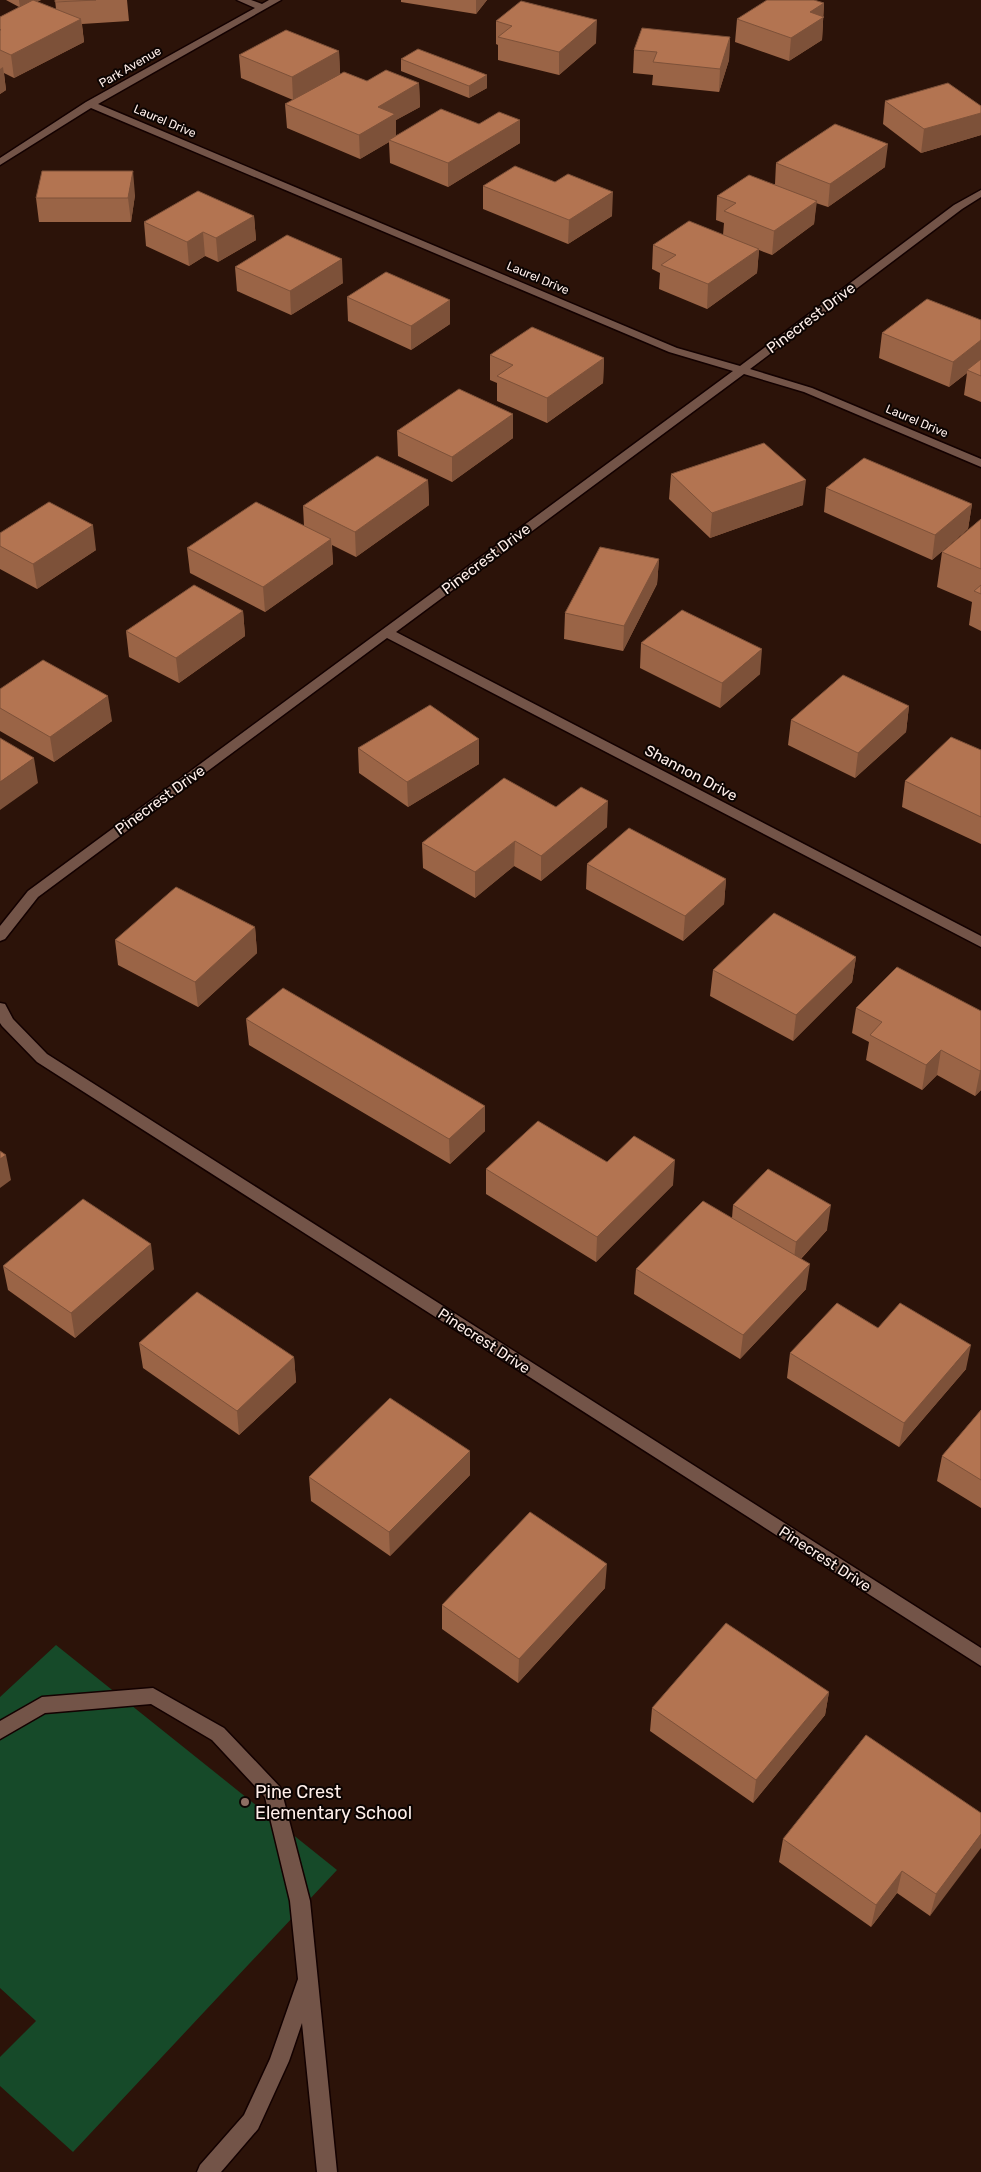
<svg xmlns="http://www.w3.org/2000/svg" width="981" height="2172" font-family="Rubik,sans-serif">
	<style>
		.green { fill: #164a29 }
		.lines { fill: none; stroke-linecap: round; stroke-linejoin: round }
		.lane-casing { stroke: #130100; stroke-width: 3 }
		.street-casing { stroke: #130100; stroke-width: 3 }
		.lane { fill: #735448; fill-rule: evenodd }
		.street { fill: #735448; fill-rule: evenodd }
		.wall { fill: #9a6446 }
		.shaded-wall { fill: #7d5139 }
		.building { fill: #b37451; stroke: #7d5139 }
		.education-dot { fill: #8d6e63; stroke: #0c0402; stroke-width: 2 }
		.labels { text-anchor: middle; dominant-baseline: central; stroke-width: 4; stroke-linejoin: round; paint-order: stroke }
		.far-street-label { font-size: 12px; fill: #ffefea; stroke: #0c0402 }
		.street-label { font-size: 15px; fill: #ffefea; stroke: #0c0402 }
		.near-poi-label { font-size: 18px; fill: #ffefea; stroke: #0c0402; text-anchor: start }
	</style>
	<rect width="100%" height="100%" fill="#2c1309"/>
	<path class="green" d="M56,1645L337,1870L73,2152L0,2086V2057L36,2021L0,1988V1697Z"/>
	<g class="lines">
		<g class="lane-casing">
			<path id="lane" d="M153,1688L224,1728L280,1787L282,1793L310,1901L337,2172H317L302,2023L289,2061L258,2129L221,2172H197L200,2165L244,2115L270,2059L298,1979L290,1901L265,1797L212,1740L151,1704L45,1713L0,1739V1721L42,1697Z"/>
		</g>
		<g class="street-casing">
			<path id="street" d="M237,0H251L262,4L269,0H281L98,104L677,348L740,366L954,205L981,190V197L962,209L750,369L812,388L981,459V467L804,392L744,374L396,632L981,936V947L387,638L38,897L5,939L0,941V926L28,891L733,371L669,352L91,108L0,165V158L86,102L255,8Z
				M0,1003L5,1004L13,1019L47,1054L981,1648V1666L37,1062L2,1026L0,1023Z"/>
		</g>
		<use href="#lane" class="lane"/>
		<use href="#street" class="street"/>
	</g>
	<path class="wall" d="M6,0H41L37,2L56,9L55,0H127L129,21L82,24L84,42L14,78L4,73L6,90L0,94V17L19,7Z
		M401,0H487L476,14L401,2Z
		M824,3L822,40L789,61L735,42L737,19Z
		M496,21L596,43L559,75L498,60V45L496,44Z
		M730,37L729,60L719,92L652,85L653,75L633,73L634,50Z
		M339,51L340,74L293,100L241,78L239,55Z
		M401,59L487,75V88L469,98L401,71Z
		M367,81L419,83L420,107L396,120V135L479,124L520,120V143L448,187L390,163L389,142L360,159L287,128L285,104Z
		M885,101L981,113V135L921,153L883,124Z
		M776,163L885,167L828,207L816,203L814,224L772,255L759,250L757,273L707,309L659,289L660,273L652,269L653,245L723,235L724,223L716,220L717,196L775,184Z
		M555,182L612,216L568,244L483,209V186Z
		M135,195L131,222H39L36,198Z
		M254,216L256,240L218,262L205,256L189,266L146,246L144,222Z
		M235,267L343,283L291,315L237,291Z
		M347,297L450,300V324L411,350L348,321Z
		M981,320V402L964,395L967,373L949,387L879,358L882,333Z
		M490,355L604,358L603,383L547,423L497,401V383L490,380Z
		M513,414V438L452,482L398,456L397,431Z
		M671,474L803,505L710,538L669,499Z
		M428,480L429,505L356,557L332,545L333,564L265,612L190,573L187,548L304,526L303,506Z
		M826,488L972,504L968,529L932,560L824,512Z
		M981,519V631L969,625L972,602L937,587L942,552Z
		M0,533L96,550L37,589L0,569Z
		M659,559L657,584L623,651L564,639L565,613Z
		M243,611L245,636L179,683L129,657L126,631Z
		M641,643L760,674L720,708L640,668Z
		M0,689L112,721L54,762L0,731Z
		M909,706L906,732L855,778L788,745L791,720Z
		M358,748L479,764L408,807L359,773Z
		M981,750V844L902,807L905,781Z
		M556,807L607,827L541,881L514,866L475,898L423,868L422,843Z
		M587,864L726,879L724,904L683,941L586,889Z
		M255,927L257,953L198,1007L118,965L115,940Z
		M856,957L852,982L793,1041L710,996L713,970Z
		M856,1008L981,1011V1090L975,1096L937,1075L922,1090L866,1060L869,1042L852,1033Z
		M246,1019L485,1131L450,1164L249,1045Z
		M607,1162L673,1185L596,1262L486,1194V1169Z
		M733,1205L827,1230L801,1259L806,1289L740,1359L634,1294L636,1269L732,1218Z
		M3,1266L154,1269L75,1338L8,1290Z
		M878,1328L966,1369L899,1447L787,1378L790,1353Z
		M139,1343L294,1357L296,1382L239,1435L143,1368Z
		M981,1410V1508L937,1481L942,1456Z
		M470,1475L390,1556L311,1501L309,1477Z
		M605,1588L518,1683L442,1629V1605Z
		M829,1692L825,1715L753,1803L650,1731L652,1708Z
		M981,1813L930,1916L897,1893L871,1927L779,1862L783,1839Z"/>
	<path class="shaded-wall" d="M19,0H41L20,8Z
		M476,0H487L476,14Z
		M824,3L822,40L789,61L791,38L810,12Z
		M81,19L84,42L14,78L11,55Z
		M597,20L596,43L559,75V52Z
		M730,37L729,60L719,92L720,69Z
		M339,51L340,74L293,100L292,77Z
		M3,67L6,90L0,94V69Z
		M487,75V88L469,98V86Z
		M419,83L420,107L396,120V137L389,140V142L360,159L359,135L378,107Z
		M981,113V135L921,153L924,129Z
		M520,120V143L448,187V163Z
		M888,144L885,167L828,207L830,184Z
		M133,171L135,195L131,222L128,198Z
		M613,192L612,216L568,244L569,220Z
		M817,201L814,224L772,255L774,231Z
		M254,216L256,240L218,262L216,238Z
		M203,232L205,256L189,266L187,242Z
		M759,249L757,273L707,309L708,284Z
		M342,259L343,283L291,315L290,291Z
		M450,300V324L411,350V326Z
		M981,340V361L967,370V373L949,387L953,362Z
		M604,358L603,383L547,423V398Z
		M513,414V438L452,482V457Z
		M428,480L429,505L356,557L355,532Z
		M806,480L803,505L710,538L712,513Z
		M972,504L968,529L932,560L935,535Z
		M93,525L96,550L37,589L33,564Z
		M331,539L333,564L265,612L263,587Z
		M659,559L657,584L623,651L624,626Z
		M243,611L245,636L179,683L176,658Z
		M762,649L760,674L720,708L722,683Z
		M108,696L112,721L54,762L50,737Z
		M909,706L906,732L855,778L858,753Z
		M479,739V764L408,807L407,782Z
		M34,758L38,783L0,810V782Z
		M608,801L607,827L541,881V856Z
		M515,841L514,866L475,898V872Z
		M726,879L724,904L683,941L685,916Z
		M255,927L257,953L198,1007L195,982Z
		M856,957L852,982L793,1041L796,1015Z
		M941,1050L937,1075L922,1090L926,1065Z
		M981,1070V1090L975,1096L980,1071Z
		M485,1106V1131L450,1164L449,1139Z
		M6,1155L11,1180L0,1188V1159Z
		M675,1160L673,1185L596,1262L597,1237Z
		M831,1205L827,1230L793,1267L796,1242Z
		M151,1244L154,1269L75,1338L71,1313Z
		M810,1264L806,1289L740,1359L743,1335Z
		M971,1345L966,1369L899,1447L904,1423Z
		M294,1357L296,1382L239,1435L237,1411Z
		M470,1451V1475L390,1556L389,1532Z
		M607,1564L605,1588L518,1683L519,1659Z
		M829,1692L825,1715L753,1803L756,1780Z
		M981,1834V1848L930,1916L936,1894Z
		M902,1871L897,1893L871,1927L876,1905Z"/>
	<path class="building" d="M33,0L81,19L11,55L0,50V30H1L0,29V17Z
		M55,0H96L55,2Z
		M767,0H814L824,3L810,12L824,17L791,38L737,19Z
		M521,1L597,20L559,52L498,37L512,26L496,21Z
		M642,28L730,37L720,69L653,62L657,52L634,50Z
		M286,30L339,51L292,77L239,55Z
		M418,49L487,75L469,86L401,59Z
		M386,70L419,83L378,107L395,114L359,135L285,104L344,72L367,81Z
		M948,83L981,106V113L924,129L885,101Z
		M441,109L479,124L499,112L520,120L448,163L389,140Z
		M835,124L888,144L830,184L776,163Z
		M515,166L555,182L568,174L613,192L569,220L483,186Z
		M42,171H133L128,198H36Z
		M749,175L817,201L774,231L724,211L736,203L717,196Z
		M198,191L254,216L216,238L203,232L187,242L144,222Z
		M689,221L759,249L708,284L661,265L676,255L653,245Z
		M287,235L342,259L290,291L235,267Z
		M386,272L450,300L411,326L347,297Z
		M927,299L981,320V340L953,362L882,333Z
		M532,327L604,358L547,398L497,376L513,365L490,355Z
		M981,359V376L967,370Z
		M459,389L513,414L452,457L397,431Z
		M764,443L806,480L712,513L671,474Z
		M377,456L428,480L355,532L303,506Z
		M864,458L972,504L935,535L826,488Z
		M49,502L93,525L33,564L0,546V533Z
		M256,502L331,539L263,587L187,548Z
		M981,519V569L942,552Z
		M600,547L659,559L624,626L565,613Z
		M194,585L243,611L176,658L126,631Z
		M981,585V594L974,591Z
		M682,610L762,649L722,683L641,643Z
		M43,660L108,696L50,737L0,708V689Z
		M843,675L909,706L858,753L791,720Z
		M430,705L479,739L407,782L358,748Z
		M951,737L981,750V817L905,781Z
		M0,738L34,758L0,782Z
		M504,778L556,807L581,787L608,801L541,856L515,841L475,872L422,843Z
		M629,828L726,879L685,916L587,864Z
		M176,887L255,927L195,982L115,940Z
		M774,913L856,957L796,1015L713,970Z
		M897,967L981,1011V1070L980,1071L941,1050L926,1065L870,1035L882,1022L856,1008Z
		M283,988L485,1106L449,1139L246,1019Z
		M538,1121L607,1162L634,1136L675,1160L597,1237L486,1169Z
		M0,1151L6,1155L0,1159Z
		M768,1169L831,1205L796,1242L733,1205Z
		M83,1199L151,1244L71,1313L3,1266Z
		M703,1201L810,1264L743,1335L636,1269Z
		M197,1292L294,1357L237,1411L139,1343Z
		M837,1303L878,1328L900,1303L971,1345L904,1423L790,1353Z
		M390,1398L470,1451L389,1532L309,1477Z
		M981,1410V1480L942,1456Z
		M530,1512L607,1564L519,1659L442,1605Z
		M726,1623L829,1692L756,1780L652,1708Z
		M866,1735L981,1813V1834L936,1894L902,1871L876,1905L783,1839Z"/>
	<circle class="education-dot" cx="245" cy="1802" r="5"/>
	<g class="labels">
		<g class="far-street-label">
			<text transform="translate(130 67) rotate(-30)">Park Avenue</text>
			<text transform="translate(165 121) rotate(23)">Laurel Drive</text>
			<text transform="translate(538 278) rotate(23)">Laurel Drive</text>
			<text transform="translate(917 421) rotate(23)">Laurel Drive</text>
		</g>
		<g class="street-label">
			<text transform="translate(811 318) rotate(-37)">Pinecrest Drive</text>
			<text transform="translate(486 559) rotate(-37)">Pinecrest Drive</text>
			<text transform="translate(691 773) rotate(28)">Shannon Drive</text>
			<text transform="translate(160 800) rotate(-36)">Pinecrest Drive</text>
			<text transform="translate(484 1341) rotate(33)">Pinecrest Drive</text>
			<text transform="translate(825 1559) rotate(33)">Pinecrest Drive</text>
		</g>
		<g class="near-poi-label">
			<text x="255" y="1792">Pine Crest<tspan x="255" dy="21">Elementary School</tspan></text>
		</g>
	</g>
</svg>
